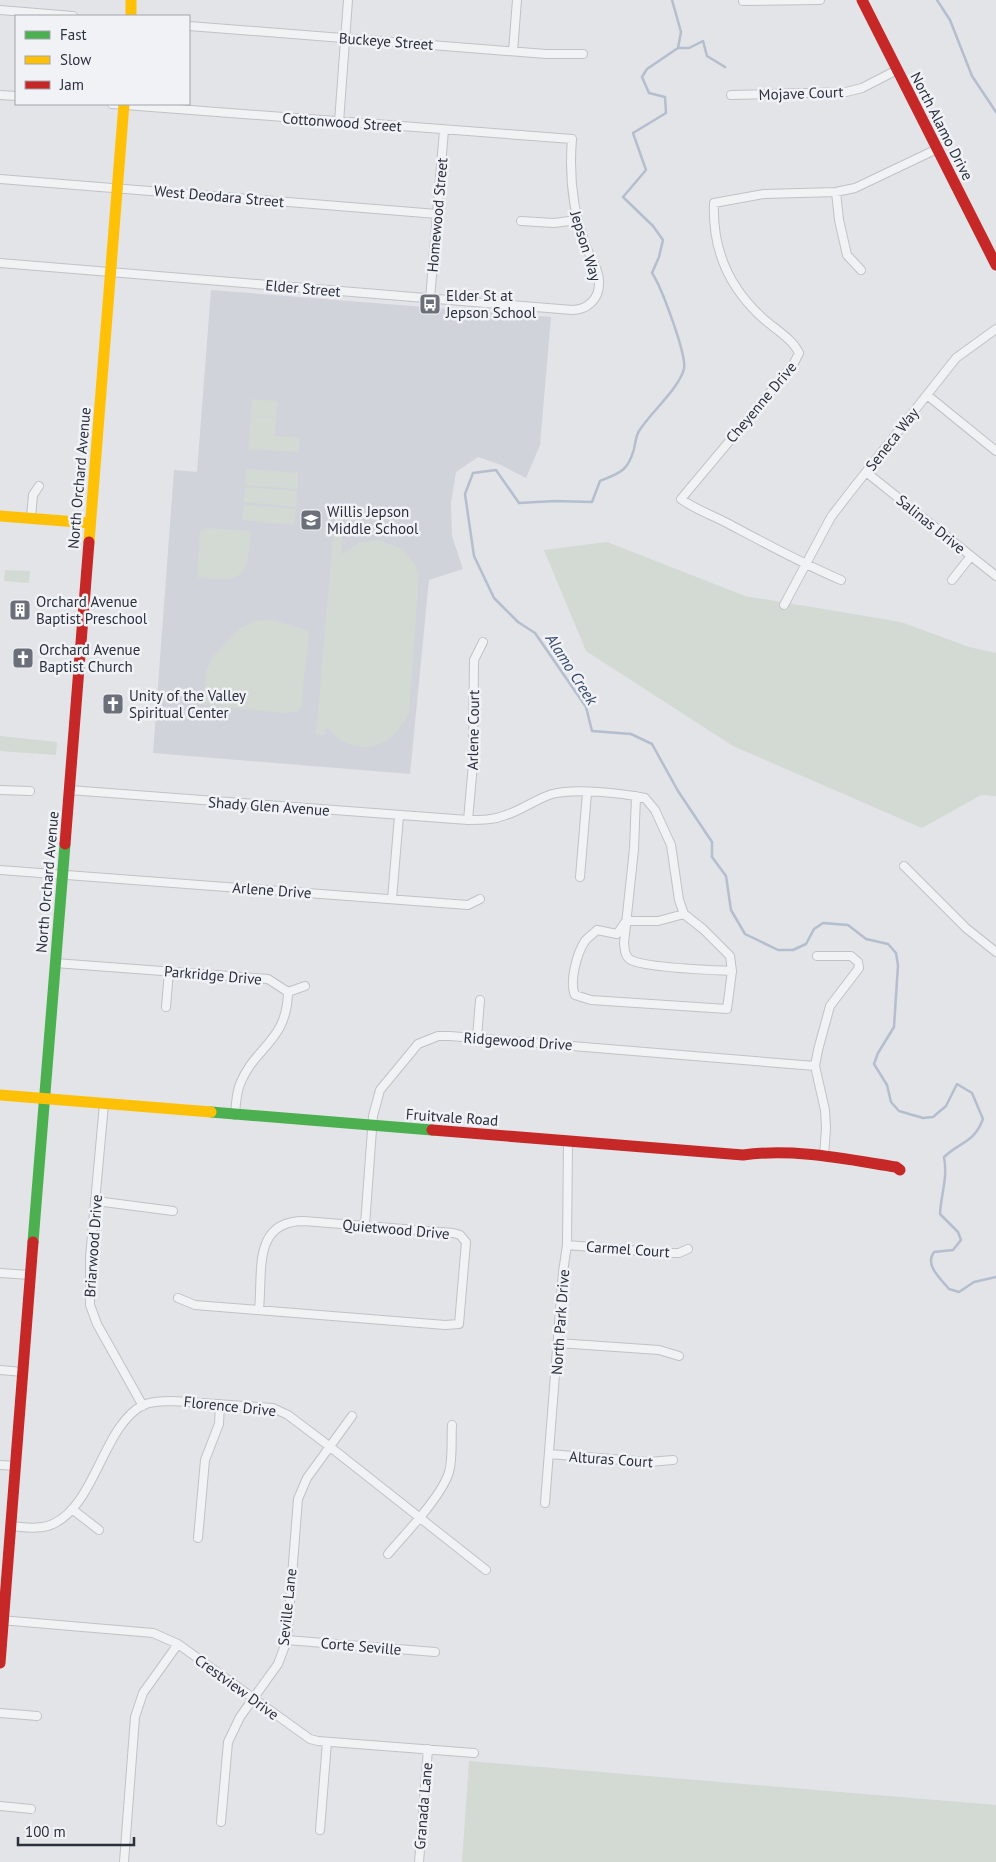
<svg xmlns="http://www.w3.org/2000/svg" width="996" height="1862" font-family="'PT Sans',sans-serif">
	<style>
		.built { fill: #d1d3da }
		.green { fill: #d2dad3 }
		.lines { fill: none; stroke-linecap: round; stroke-linejoin: round }
		.stream { stroke: #b4bece; stroke-width: 2.5 }
		.street-casing { stroke: #c1c2c5; stroke-width: 10 }
		.street { stroke: #f1f2f4; stroke-width: 8 }
		.fast { stroke: #4caf50; stroke-width: 11 }
		.slow { stroke: #ffc107; stroke-width: 11 }
		.jam { stroke: #c62828; stroke-width: 11 }
		.labels { text-anchor: middle; dominant-baseline: central; stroke-width: 5; stroke-linejoin: round; paint-order: stroke }
		.street-label { font-size: 15px; fill: #2b303e; stroke: #f0f2f6 }
		.poi-label { font-size: 15px; fill: #2b303e; stroke: #f0f2f6; text-anchor: start }
		.water-label { font-size: 16px; font-style: italic; fill: #3a4a6d; stroke: #f0f2f6 }
	</style>
	<rect width="100%" height="100%" fill="#e2e4e7"/>
	<path class="built" d="M211,290L551,317L540,445L526,478L501,465L478,457L456,472L451,503L452,536L463,569L429,580L410,774L153,753L174,470L197,472Z"/>
	<path class="green" d="M252,399L277,401L276,417L251,416Z
		M251,416L276,418L275,436L300,438L299,452L248,449Z
		M246,469L298,473L297,489L245,485Z
		M245,487L297,491L296,507L244,502Z
		M336,503L345,504L341,554L359,543L379,540L402,549L415,565L419,574L409,713C391,751 354,760 326,726L325,735H316Z
		M244,505L296,509L294,525L242,520Z
		M205,528L251,531C247,578 246,582 197,577L200,532Z
		M607,542L745,596L901,622L969,647L996,653V796L981,795L922,828L733,746L586,651L544,550Z
		M5,570L30,571L29,583L4,581Z
		M272,620L309,631L301,708L296,712L285,713L204,705L206,672L213,656L239,629L255,621Z
		M0,736L57,742L56,755L0,751Z
		M469,1761L996,1805V1862H462Z"/>
	<g class="lines">
		<path class="stream" d="M672,0L681,32L678,48L647,69L642,77L649,93L665,97L666,113L633,133L646,170L623,197L653,226L663,240L659,257L652,273C661,286 687,355 684,369C678,390 650,413 639,431C636,436 635,444 634,449C628,471 620,473 600,481L592,502L555,501L519,503L496,470L473,473L465,494L474,556L494,598L518,622L535,633L586,707L592,731L631,734L652,744L678,791L712,842V857L726,876L731,910L745,934L778,950H793L806,944L814,929L823,923L848,925L866,939L888,944L896,953L898,965L894,1027L878,1053L874,1064L887,1085L891,1102L899,1111L923,1118L933,1117L946,1106L957,1084L972,1093L983,1119C974,1143 961,1141 944,1157C948,1178 941,1194 940,1214L958,1232L961,1240L953,1250L934,1252C924,1265 941,1279 949,1289L959,1292L974,1282L996,1277
			M937,0L950,20L972,76L996,112
			M678,48H689L703,41L707,56L725,67"/>
		<g class="street-casing">
			<path id="street" d="M743,1L820,0
				M0,10L73,16
				M189,26L546,54H583
				M513,51L517,0
				M0,95L16,96
				M731,95L846,92L862,88L897,70
				M339,122L348,0
				M0,179L437,214
				M836,192L839,220L847,255L861,270
				M521,221L554,223L577,220
				M0,263L572,310C586,310 599,300 599,284C600,269 588,255 584,241C572,207 569,175 572,139L112,104
				M430,299L444,130
				M927,395L996,451
				M866,472L996,576
				M31,518L33,495L39,486
				M841,580C801,563 763,542 725,522C710,514 694,509 681,499L793,365L799,353C793,340 777,330 766,321C730,290 712,251 714,203L764,194L836,192L855,188L937,149
				M952,580L971,556
				M784,605L831,517L851,491L956,358L996,329
				M0,790L30,791
				M69,790L468,820C482,820 494,820 506,815C522,810 536,799 552,794C575,788 621,793 645,798L655,810L671,845L679,900L684,914L703,929L730,956L732,971C712,970 645,968 631,960C624,956 625,949 624,943L634,849L636,796
				M468,820L473,764L474,660L483,642
				M904,866L966,928L996,952
				M0,870L468,905L480,899
				M580,877L587,793
				M392,899L399,816
				M684,914L658,921H626L617,934L597,930C593,934 588,937 585,941C577,953 569,982 575,995L591,1000L727,1009L732,971
				M817,956H851L858,962L859,968L830,1006L818,1050L815,1066L825,1110L826,1128L824,1156
				M55,963L268,979L288,992C287,1042 255,1046 240,1084C236,1094 236,1104 235,1115
				M288,992L305,986
				M166,1007L169,971
				M477,1038L480,1000
				M104,1104L90,1257V1305L97,1324L143,1406
				M96,1201L173,1211
				M365,1225L373,1116L380,1090L418,1044L438,1036H450L815,1066
				M567,1245L667,1253H679L688,1249
				M0,1273L30,1275
				M178,1298L195,1305L445,1325L459,1324L466,1242L460,1235L453,1233L304,1221C252,1221 263,1272 259,1309
				M558,1343L659,1350L679,1356
				M0,1370L23,1372
				M549,1454L649,1462L673,1460
				M0,1465L16,1466
				M545,1503L563,1272L567,1245L568,1141
				M72,1509L99,1530
				M11,1526C25,1527 40,1530 53,1524C96,1504 103,1426 143,1405C152,1401 163,1401 173,1401L273,1408L288,1415L329,1446L486,1570
				M198,1538L205,1460L219,1424L220,1404
				M388,1554C405,1534 442,1496 449,1472C453,1458 451,1440 452,1425
				M0,1620L153,1633L178,1644L310,1739L318,1741L474,1753
				M287,1640L435,1652
				M0,1713L37,1716
				M0,1806L31,1809
				M221,1822L228,1742L240,1717L278,1664L287,1640L298,1499L307,1478L352,1416
				M320,1830L327,1742
				M124,1862L135,1717L143,1693L178,1644
				M419,1862L428,1749"/>
		</g>
		<use href="#street" class="street"/>
		<path class="fast" d="M211,1112L432,1130
			M33,1242L65,844"/>
		<path class="slow" d="M131,0V16
			M0,516L90,523
			M89,542L124,104
			M0,1095L211,1112"/>
		<path class="jam" d="M862,0L996,265
			M65,844L89,542
			M432,1130L743,1155C794,1148 845,1159 896,1167L900,1170
			M0,1663L33,1242"/>
	</g>
	<defs>
		<g id="bus-square" transform="scale(1.125)"><rect x="-9" y="-9" width="18" height="18" rx="4" fill="#6b6f79" stroke="#f0f2f6"/><path d="M-5-6H5V4H4V6H2V4H-2V6H-4V4H-5ZM-3.5-4V0h7V-4ZM-3.5 1.2v1.5H-2V1.2ZM2 1.2v1.5H3.5V1.2Z" fill="#fff"/></g>
		<g id="school-square" transform="scale(1.125)"><rect x="-9" y="-9" width="18" height="18" rx="4" fill="#6b6f79" stroke="#f0f2f6"/><path d="M0-5L7-2L0 1L-7-2ZM-4 1L0 2.5L4 1V4Q0 6-4 4Z" fill="#fff"/></g>
		<g id="building-square" transform="scale(1.125)"><rect x="-9" y="-9" width="18" height="18" rx="4" fill="#6b6f79" stroke="#f0f2f6"/><path d="M-4-6H4V6H1V3H-1V6H-4ZM-2.5-4.3h1.7v1.8h-1.7ZM.8-4.3h1.7v1.8H.8ZM-2.5-1h1.7V.8h-1.7ZM.8-1h1.7V.8H.8Z" fill="#fff"/></g>
		<g id="church-square" transform="scale(1.125)"><rect x="-9" y="-9" width="18" height="18" rx="4" fill="#6b6f79" stroke="#f0f2f6"/><path d="M-1.2-6h2.4v3.5h3.3v2.4h-3.3V6h-2.4V-.1h-3.3v-2.4h3.3Z" fill="#fff"/></g>
	</defs>
	<g fill-rule="evenodd">
		<use href="#bus-square" x="430" y="304"/>
		<use href="#school-square" x="311" y="520"/>
		<use href="#building-square" x="20" y="610"/>
		<use href="#church-square" x="23" y="658"/>
		<use href="#church-square" x="113" y="704"/>
	</g>
	<g class="labels">
		<g class="street-label">
			<text transform="translate(386 41) rotate(4)">Buckeye Street</text>
			<text transform="translate(801 93) rotate(-2)">Mojave Court</text>
			<text transform="translate(342 122) rotate(4)">Cottonwood Street</text>
			<text transform="translate(942 126) rotate(63)">North Alamo Drive</text>
			<text transform="translate(219 196) rotate(5)">West Deodara Street</text>
			<text transform="translate(437 215) rotate(-85)">Homewood Street</text>
			<text transform="translate(586 246) rotate(73)">Jepson Way</text>
			<text transform="translate(303 288) rotate(5)">Elder Street</text>
			<text transform="translate(761 402) rotate(-50)">Cheyenne Drive</text>
			<text transform="translate(892 439) rotate(-52)">Seneca Way</text>
			<text transform="translate(79 478) rotate(-85)">North Orchard Avenue</text>
			<text transform="translate(931 524) rotate(39)">Salinas Drive</text>
			<text transform="translate(473 730) rotate(-89)">Arlene Court</text>
			<text transform="translate(269 806) rotate(4)">Shady Glen Avenue</text>
			<text transform="translate(47 882) rotate(-85)">North Orchard Avenue</text>
			<text transform="translate(272 890) rotate(4)">Arlene Drive</text>
			<text transform="translate(213 975) rotate(5)">Parkridge Drive</text>
			<text transform="translate(518 1041) rotate(4)">Ridgewood Drive</text>
			<text transform="translate(452 1117) rotate(4)">Fruitvale Road</text>
			<text transform="translate(396 1229) rotate(5)">Quietwood Drive</text>
			<text transform="translate(93 1246) rotate(-86)">Briarwood Drive</text>
			<text transform="translate(628 1249) rotate(4)">Carmel Court</text>
			<text transform="translate(560 1322) rotate(-86)">North Park Drive</text>
			<text transform="translate(230 1406) rotate(6)">Florence Drive</text>
			<text transform="translate(611 1459) rotate(4)">Alturas Court</text>
			<text transform="translate(287 1607) rotate(-84)">Seville Lane</text>
			<text transform="translate(361 1646) rotate(5)">Corte Seville</text>
			<text transform="translate(237 1687) rotate(36)">Crestview Drive</text>
			<text transform="translate(423 1806) rotate(-85)">Granada Lane</text>
		</g>
		<g class="poi-label">
			<text x="446" y="295">Elder St at<tspan x="446" dy="17">Jepson School</tspan></text>
			<text x="327" y="511">Willis Jepson<tspan x="327" dy="17">Middle School</tspan></text>
			<text x="36" y="601">Orchard Avenue<tspan x="36" dy="17">Baptist Preschool</tspan></text>
			<text x="39" y="649">Orchard Avenue<tspan x="39" dy="17">Baptist Church</tspan></text>
			<text x="129" y="695">Unity of the Valley<tspan x="129" dy="17">Spiritual Center</tspan></text>
		</g>
		<g class="water-label">
			<text transform="translate(572 669) rotate(57)">Alamo Creek</text>
		</g>
	</g>
	<rect x="15" y="15" width="175" height="90" fill="#f0f2f6" stroke="#a1a4ac"/>
	<rect x="25" y="31" width="25" height="8" fill="#4caf50" stroke="#a1a4ac"/>
	<text x="60" y="40" font-size="15" fill="#2b303e">Fast</text>
	<rect x="25" y="56" width="25" height="8" fill="#ffc107" stroke="#a1a4ac"/>
	<text x="60" y="65" font-size="15" fill="#2b303e">Slow</text>
	<rect x="25" y="81" width="25" height="8" fill="#c62828" stroke="#a1a4ac"/>
	<text x="60" y="90" font-size="15" fill="#2b303e">Jam</text>
	<path d="M18 1837v8h116v-8" fill="none" stroke="#2b303e" stroke-width="2.5"/>
	<text x="25" y="1837" font-size="15" fill="#2b303e" stroke="#f0f2f6" stroke-width="4" paint-order="stroke">100 m</text>
</svg>
